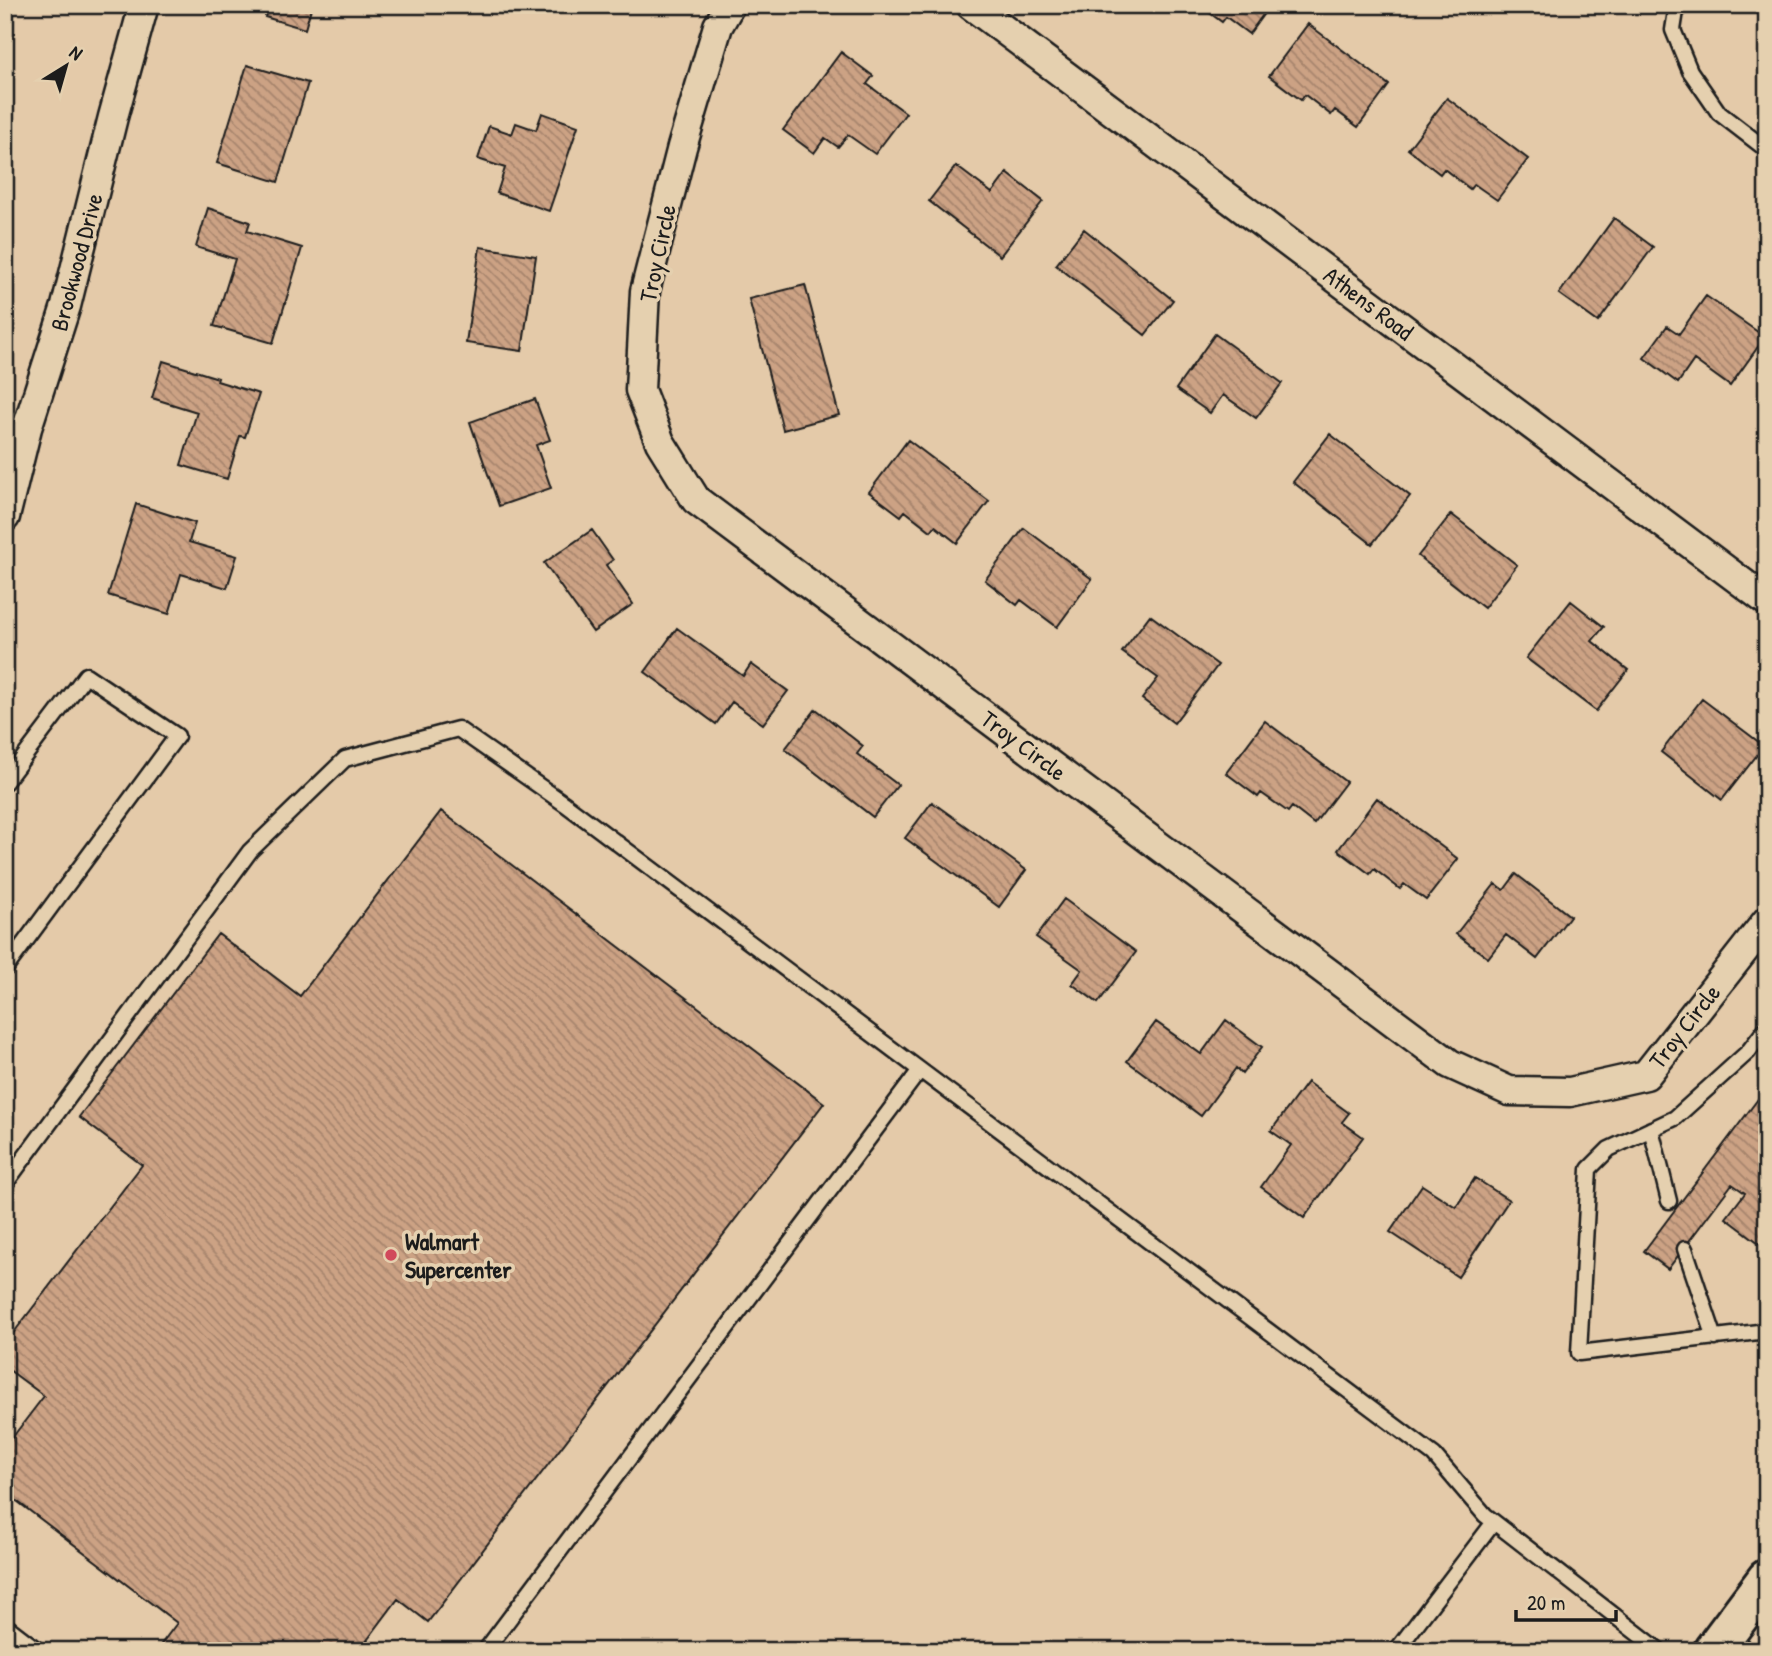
<svg xmlns="http://www.w3.org/2000/svg" width="1772" height="1656" font-family="'Patrick Hand',sans-serif">
	<style>
		.building { fill: url(#building-back-hatch); stroke: #1c1c1c; stroke-width: 2 }
		.lines { fill: none; stroke-linecap: round; stroke-linejoin: round }
		.lane-casing { stroke: #1c1c1c; stroke-width: 19 }
		.street-casing { stroke: #1c1c1c; stroke-width: 33 }
		.secondary-casing { stroke: #1c1c1c; stroke-width: 44 }
		.lane { stroke: #e5d0af; stroke-width: 14 }
		.street { stroke: #e5d0af; stroke-width: 28 }
		.secondary { stroke: #e5d0af; stroke-width: 38 }
		.poi-dot { fill: #d1495b; stroke: #e5d0af; stroke-width: 2.5 }
		.labels { text-anchor: middle; dominant-baseline: central; stroke-width: 7; stroke-linejoin: round; paint-order: stroke }
		.street-label { font-size: 24px; fill: #1c1c1c; stroke: #e5d0af }
		.poi-label { font-size: 24px; font-weight: bold; fill: #1c1c1c; stroke: #e5d0af; text-anchor: start }
	</style>
	<defs>
		<pattern id="building-back-hatch" width="6" height="6" patternUnits="userSpaceOnUse" patternTransform="scale(1.75)"><rect width="6" height="6" fill="#cca284"/><path d="M-1 5l2 2M0 0l6 6M5-1l2 2" fill="none" stroke="#a5836b"/></pattern>
	</defs>
	<rect width="100%" height="100%" fill="#e4caa9"/>
	<filter id="ink" filterUnits="userSpaceOnUse"><feTurbulence type="fractalNoise" baseFrequency=".0143" numOctaves="2"/><feDisplacementMap in="SourceGraphic" scale="14" xChannelSelector="R" yChannelSelector="G"/><feConvolveMatrix kernelMatrix="1 2 1 2 8 2 1 2 1" color-interpolation-filters="sRGB"/></filter>
	<g filter="url(#ink)">
		<path class="building" d="M269,5H312L305,29L265,17Z
			M1199,5H1270L1249,34L1226,17L1222,22Z
			M1308,24L1389,85L1358,127L1335,110L1331,115L1305,95L1301,100L1269,76Z
			M841,52L873,76L867,84L906,113L875,154L848,135L838,147L825,138L814,153L783,130Z
			M247,65L308,83L278,182L217,163Z
			M1447,98L1528,159L1497,200L1474,184L1470,189L1444,169L1440,174L1408,149Z
			M542,113L578,126L549,211L497,193L505,168L478,159L489,126L512,134L516,123L536,130Z
			M956,166L992,193L1007,173L1043,201L1000,256L929,201Z
			M208,208L250,222L247,231L302,248L273,343L214,326L235,259L196,247Z
			M1614,218L1653,247L1598,322L1559,294Z
			M1084,229L1173,300L1145,335L1056,265Z
			M480,247L536,256L522,351L466,343Z
			M805,285L839,415L783,430L749,299Z
			M1706,296L1765,337L1730,386L1694,360L1678,383L1644,358L1667,326L1679,334Z
			M1215,334L1282,383L1256,418L1223,395L1210,413L1176,389Z
			M163,361L218,378L217,381L259,394L245,437L240,436L227,479L181,465L197,412L152,398Z
			M535,399L550,440L536,445L551,488L499,506L470,422Z
			M1330,434L1410,496L1372,544L1293,482Z
			M908,440L989,501L957,543L935,526L931,531L905,511L901,516L869,492Z
			M136,504L195,523L189,542L237,556L227,588L181,574L169,614L108,595Z
			M1451,514L1517,565L1484,608L1418,556Z
			M1024,528L1092,579L1057,627L1021,600L1017,605L985,580Z
			M592,530L613,560L606,565L633,604L593,632L544,563Z
			M1571,601L1604,627L1592,641L1628,670L1596,711L1526,658Z
			M1150,615L1218,665L1174,723L1142,699L1158,678L1122,652Z
			M677,628L743,676L751,664L788,691L763,724L732,702L716,724L645,672Z
			M1702,699L1764,746L1722,800L1661,752Z
			M816,709L863,746L857,754L898,785L873,817L785,749Z
			M1265,721L1346,782L1314,824L1292,807L1288,812L1261,793L1258,797L1226,773Z
			M1377,798L1458,859L1426,900L1404,884L1400,889L1374,869L1370,874L1338,850Z
			M932,802L1026,870L999,907L905,838Z
			M441,811L824,1103L428,1622L398,1599L359,1651H156L177,1623L5,1492V1447L44,1396L5,1367V1344L142,1165L79,1117L218,934L300,996Z
			M1516,874L1570,916L1537,959L1506,935L1488,958L1456,934L1495,884L1504,890Z
			M1064,899L1136,952L1098,1003L1072,984L1082,970L1036,937Z
			M1226,1020L1262,1047L1242,1074L1236,1068L1201,1116L1127,1061L1156,1022L1201,1054Z
			M1307,1082L1349,1113L1342,1122L1363,1137L1304,1218L1261,1187L1291,1145L1271,1131Z
			M1764,1091L1767,1094V1249L1726,1218L1745,1193L1732,1184L1668,1269L1644,1251Z
			M1475,1178L1509,1200L1458,1277L1390,1232L1422,1185L1456,1207Z"/>
		<g class="lines">
			<g class="lane-casing">
				<path id="lane" d="M1677,5L1673,30L1690,71L1719,113L1767,150
					M5,782L86,675L177,736L5,969
					M1767,1027L1748,1052L1675,1118L1609,1149L1589,1169L1579,1353L1767,1331
					M1651,1129L1669,1201
					M5,1184L250,851L345,759L458,729L565,804L1434,1455L1485,1515L1660,1651
					M1685,1249L1715,1338
					M5,1625L39,1651
					M485,1651L920,1070
					M1396,1651L1494,1522"/>
			</g>
			<g class="street-casing">
				<path id="street" d="M730,5L718,26L682,147L645,291L640,390L660,442L696,500L1450,1064L1509,1091L1570,1092L1646,1075L1767,921
					M971,5L1767,601
					M5,517L27,428L66,306L113,117L144,5"/>
			</g>
			<g class="secondary-casing">
				<path id="secondary" d="M1713,1651L1767,1579"/>
			</g>
			<use href="#lane" class="lane"/>
			<use href="#street" class="street"/>
			<use href="#secondary" class="secondary"/>
		</g>
	</g>
	<circle class="poi-dot" cx="391" cy="1255" r="7"/>
	<g class="labels">
		<g class="street-label">
			<text transform="translate(657 253) rotate(-78)">Troy Circle</text>
			<text transform="translate(76 262) rotate(-75)">Brookwood Drive</text>
			<text transform="translate(1369 303) rotate(37)">Athens Road</text>
			<text transform="translate(1024 745) rotate(37)">Troy Circle</text>
			<text transform="translate(1684 1026) rotate(-52)">Troy Circle</text>
		</g>
		<g class="poi-label">
			<text x="405" y="1241">Walmart<tspan x="405" dy="28">Supercenter</tspan></text>
		</g>
	</g>
	<rect width="1772" height="1656" fill="none" stroke="#e5d0af" stroke-width="28"/>
	<rect x="14" y="14" width="1744" height="1628" fill="none" stroke="#1c1c1c" stroke-width="2.5" filter="url(#ink)"/>
	<g transform="translate(66 66) rotate(37)" stroke="#e5d0af" stroke-width="5" paint-order="stroke">
	<path d="M0-5L12 26L0 18L-12 26Z" fill="#1c1c1c"/>
	<text y="-10" font-size="19" font-weight="bold" text-anchor="middle" fill="#1c1c1c">N</text>
	</g>
	<path d="M1516 1610v10h100v-10" fill="none" stroke="#1c1c1c" stroke-width="3.5"/>
	<text x="1527" y="1610" font-size="21" fill="#1c1c1c" stroke="#e5d0af" stroke-width="5" paint-order="stroke">20 m</text>
</svg>
